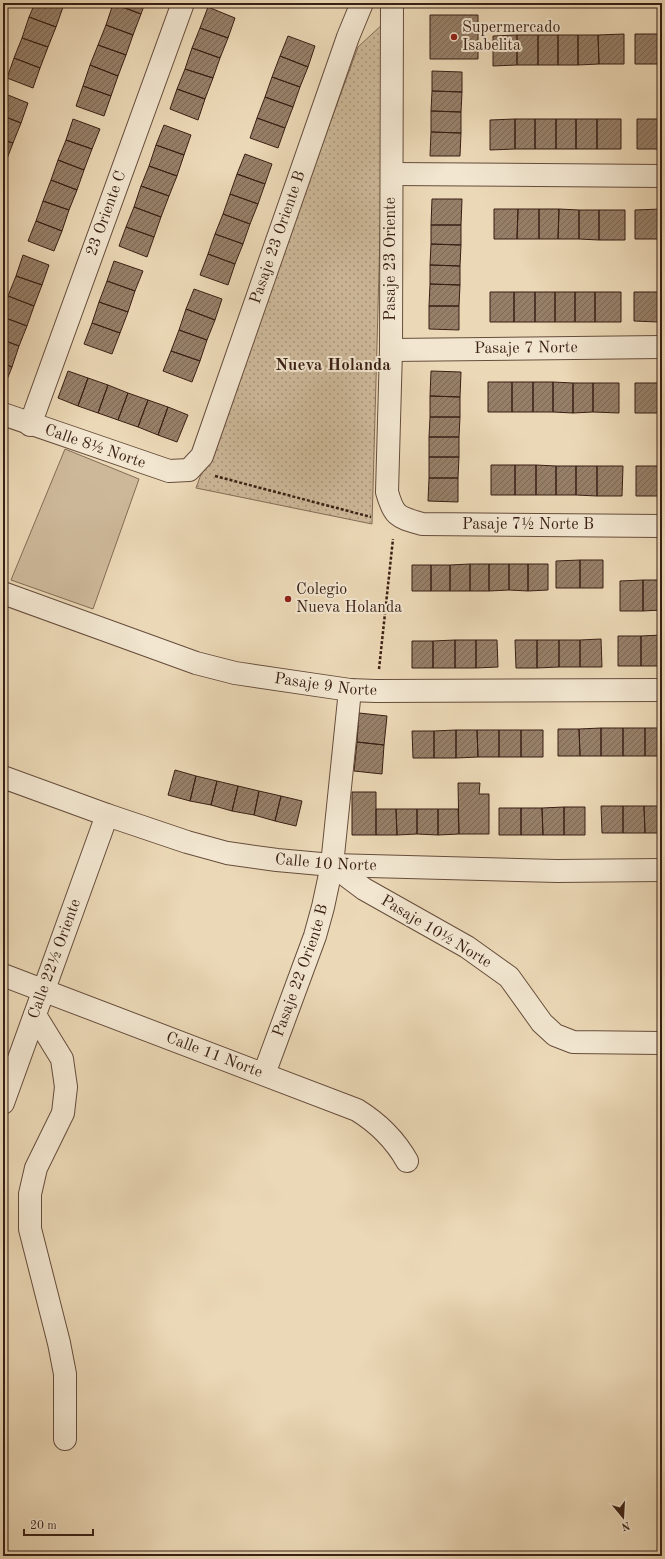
<svg xmlns="http://www.w3.org/2000/svg" width="665" height="1559" font-family="'Old Standard TT',serif">
	<style>
		.green { fill: url(#green-dots); stroke: #836c57 }
		.pitch { fill: #cdb99a; stroke: #836c57 }
		.building { fill: url(#building-hatch); stroke: #391f14 }
		.lines { fill: none; stroke-linecap: round; stroke-linejoin: round }
		.minor-casing { stroke: #664d3c; stroke-width: 24 }
		.path { stroke: #391f14; stroke-width: 2.5; stroke-dasharray: 3 2; stroke-linecap: butt }
		.minor { stroke: #f2e6d0; stroke-width: 22 }
		.poi-dot { fill: #8f2418; stroke: #f2e6d0; stroke-width: 1.5 }
		.labels { text-anchor: middle; dominant-baseline: central; stroke-width: 4; stroke-linejoin: round; paint-order: stroke }
		.poi-label { font-size: 16px; fill: #391f14; stroke: #f2e6d0; text-anchor: start }
		.street-label { font-size: 16px; fill: #391f14; stroke: #f2e6d0 }
		.neighbourhood-label { font-size: 17px; font-weight: bold; fill: #391f14; stroke: #f2e6d0 }
	</style>
	<defs>
		<pattern id="green-dots" width="8" height="8" patternUnits="userSpaceOnUse"><rect width="8" height="8" fill="#cdb99a"/><path d="M2 2h.1M6 6h.1" fill="none" stroke="#a7967c" stroke-width="1.8" stroke-linecap="round"/></pattern>
		<pattern id="building-hatch" width="6" height="6" patternUnits="userSpaceOnUse"><rect width="6" height="6" fill="#967f68"/><path d="M-1 1l2-2M0 6l6-6M5 7l2-2" fill="none" stroke="#7b6754"/></pattern>
	</defs>
	<rect width="100%" height="100%" fill="#ebd8b6"/>
	<filter id="stains"><feTurbulence type="fractalNoise" baseFrequency=".005" numOctaves="4"/><feColorMatrix values="0 0 0 0 .2 0 0 0 0 .09 0 0 0 0 .02 0 0 0 .5 -.17"/></filter>
	<radialGradient id="worn" r=".72"><stop offset=".6" stop-color="#630" stop-opacity="0"/><stop offset="1" stop-color="#630" stop-opacity=".3"/></radialGradient>
	<path class="green" d="M386,21L372,524L196,488L358,47Z"/>
	<path class="pitch" d="M65,449L139,479L93,609L11,580Z"/>
	<path class="building" d="M35,3H53L63,7L56,27L29,17Z
		M113,3H145L141,14Z
		M113,4L141,14L133,35L106,25Z
		M208,7L235,18L228,38L200,28Z
		M430,15H478V59H430Z
		M29,17L56,27L48,47L22,38Z
		M106,25L133,35L126,55L98,45Z
		M200,28L228,38L220,58L192,48Z
		M624,34V64H599L598,35Z
		M635,34H659V64H635Z
		M659,34H662V64H659Z
		M517,35H538V65H517Z
		M517,35V65L493,66V36Z
		M538,35H558V65H538Z
		M558,35H578V65H558Z
		M578,35H598L599,64L578,65Z
		M288,36L315,46L308,67L280,56Z
		M22,38L48,47L40,68L14,58Z
		M98,45L126,55L118,76L90,65Z
		M192,48L220,58L213,78L185,69Z
		M280,56L308,67L300,87L272,77Z
		M14,58L40,68L33,88L7,78Z
		M90,65L118,76L111,96L83,86Z
		M185,69L213,78L205,99L177,89Z
		M432,71L462,72V92L432,91Z
		M272,77L300,87L293,107L265,97Z
		M83,86L111,96L104,116L76,106Z
		M177,89L205,99L198,120L170,109Z
		M432,91L462,92L461,112L431,111Z
		M3,93L28,103L21,123L3,116Z
		M265,97L293,107L285,128L257,118Z
		M431,111L461,112V133L431,132Z
		M3,116L21,123L13,143L3,140Z
		M257,118L285,128L278,148L250,138Z
		M73,119L100,129L92,149L66,140Z
		M515,119V149L490,150V120Z
		M515,119H535V149H515Z
		M535,119H556V149H535Z
		M556,119H576V149H556Z
		M576,119H597V149H576Z
		M597,119H621V149H597Z
		M637,119H662V149H637Z
		M164,125L191,135L184,155L156,145Z
		M431,132L461,133L460,156H430Z
		M3,140L13,143L5,164L3,163Z
		M66,140L92,149L84,170L58,160Z
		M156,145L184,155L177,176L149,166Z
		M245,154L272,164L265,184L237,174Z
		M58,160L84,170L77,190L51,180Z
		M149,166L177,176L169,196L141,186Z
		M237,174L265,184L258,204L230,194Z
		M51,180L77,190L69,210L43,201Z
		M141,186L169,196L161,217L134,207Z
		M230,194L258,204L250,224L223,214Z
		M432,199H462L461,225H431Z
		M43,201L69,210L62,231L36,221Z
		M134,207L161,217L154,237L126,227Z
		M494,209H518L517,239H494Z
		M518,209H539V239H517Z
		M539,209H559L558,239H539Z
		M559,209L579,210V239H558Z
		M661,209V239H635V210Z
		M579,210H599V240L579,239Z
		M599,210H625V240H599Z
		M223,214L250,224L243,244L215,234Z
		M36,221L62,231L54,251L28,241Z
		M431,225H461V245L431,244Z
		M126,227L154,237L147,257L119,246Z
		M215,234L243,244L235,264L208,254Z
		M431,244L461,245L460,266L430,265Z
		M208,254L235,264L228,285L200,275Z
		M23,255L49,265L42,285L16,276Z
		M114,261L143,271L135,291L107,281Z
		M430,265L460,266V285L430,284Z
		M16,276L42,285L34,306L8,296Z
		M107,281L135,291L128,312L99,302Z
		M430,284L460,285L459,306H429Z
		M194,289L222,299L215,320L186,309Z
		M490,292H514V322H490Z
		M514,292H535V322H514Z
		M535,292H555V322H535Z
		M555,292H575V322H555Z
		M575,292H595V322H575Z
		M595,292H621V322H595Z
		M634,292H658V322L634,321Z
		M658,292H662V322H658Z
		M8,296L34,306L27,326L3,317V310Z
		M99,302L128,312L120,333L92,323Z
		M429,306H459V330L429,329Z
		M186,309L215,320L207,340L179,330Z
		M3,317L27,326L19,346L3,340Z
		M92,323L120,333L112,354L84,344Z
		M179,330L207,340L200,361L171,351Z
		M3,340L19,346L12,367L3,363Z
		M171,351L200,361L192,382L163,371Z
		M3,363L12,367L4,387H3Z
		M68,371L88,378L78,406L58,398Z
		M431,371L461,372L460,397L430,396Z
		M88,378L108,385L98,413L78,406Z
		M488,382H512V412H488Z
		M512,382H533V412H512Z
		M533,382H553V412H533Z
		M553,382L573,383V413L553,412Z
		M573,383H593V412L573,413Z
		M593,383H619V413L593,412Z
		M635,383H661V413H635Z
		M108,385L128,393L118,420L98,413Z
		M128,393L148,400L138,427L118,420Z
		M430,396L460,397V417H430Z
		M148,400L168,407L158,435L138,427Z
		M168,407L188,415L177,442L158,435Z
		M430,417H460L459,437H429Z
		M429,437H459V457H429Z
		M429,457H459L458,478H429Z
		M491,465H515V495H491Z
		M515,465H536V495H515Z
		M536,465L556,466V495H536Z
		M556,466H576V495H556Z
		M576,466H597V496L576,495Z
		M597,466H623L622,496H597Z
		M636,466H660V496H636Z
		M660,466H662V496H660Z
		M429,478H458V502L428,501Z
		M580,560H603V588H580Z
		M580,560V588H556V561Z
		M470,564H489V591H470Z
		M470,564V591H450V565Z
		M489,564H509V590L489,591Z
		M509,564H528V591L509,590Z
		M528,564H548V590L528,591Z
		M412,565H431V591H412Z
		M431,565H450V591H431Z
		M643,580H662V610L643,611Z
		M643,580V611H620V581Z
		M662,635V666H641V636Z
		M618,636H641V666H618Z
		M601,639L602,667H580V640Z
		M455,640H476V668H455Z
		M455,640V668H433V641Z
		M476,640H497L498,667L476,668Z
		M515,640H537V668H516Z
		M537,640H559V667L537,668Z
		M559,640H580V667H559Z
		M412,641H433V668H412Z
		M359,713L387,716L384,745L357,742Z
		M601,728H623V756H601Z
		M601,728V756H580L579,729Z
		M623,728H645V756H623Z
		M645,728H662V756H645Z
		M558,729H579L580,756H558Z
		M456,730H477L478,757L456,758Z
		M456,730V758H434V731Z
		M477,730H499V757H478Z
		M499,730H521V757H499Z
		M521,730H543V757H521Z
		M412,731H434V758H413Z
		M357,742L384,745L382,774L354,771Z
		M175,770L196,776L190,801L168,795Z
		M196,776L217,781L211,805L190,801Z
		M217,781L238,786L232,811L211,805Z
		M458,783H480L479,794H489V834H459Z
		M238,786L259,791L254,815L232,811Z
		M259,791L281,796L275,821L254,815Z
		M352,792H376V835H352Z
		M281,796L302,801L296,826L275,821Z
		M601,806H623V833H602Z
		M623,806H644L645,833H623Z
		M644,806H662V833H645Z
		M564,807H585V835H564Z
		M564,807V835H543L542,808Z
		M499,808H521V835H499Z
		M521,808H542L543,835H521Z
		M376,809H396L397,835H376Z
		M396,809H417V834L397,835Z
		M417,809H438V835L417,834Z
		M438,809H458L459,834L438,835Z"/>
	<g class="lines">
		<g class="minor-casing">
			<g id="minor">
				<path d="M392,3L391,350L387,492C394,517 398,517 422,524L662,526"/>
				<path d="M392,174L662,176"/>
				<path id="s1" d="M391,350L662,347"/>
				<path id="s2" d="M3,414L169,471L189,470L202,456L348,37L362,3"/>
				<path id="s3" d="M30,425L183,3"/>
				<path id="s4" d="M3,593L196,663L235,673L350,690L376,691L662,690"/>
				<path id="s5" d="M3,777L107,815L187,842L227,853L277,860L332,865L557,871L662,870"/>
				<path d="M332,865L364,889L467,947L509,977L542,1023L555,1035L573,1042L662,1043"/>
				<path id="s6" d="M3,975L357,1110C378,1123 394,1138 407,1161"/>
				<path d="M35,1015L62,1059L66,1087L63,1113L36,1168L30,1194V1229L59,1343L65,1374V1439"/>
				<path id="s7" d="M264,1074L315,936L323,907L332,865L350,690"/>
				<path d="M3,1103L107,815"/>
			</g>
		</g>
		<path class="path" d="M215,476L371,517
			M379,669L393,539"/>
		<use href="#minor" class="minor"/>
	</g>
	<g class="poi-dot">
		<circle cx="454" cy="37" r="4"/>
		<circle cx="288" cy="599" r="4"/>
	</g>
	<g class="labels">
		<g class="poi-label">
			<text x="462" y="28">Supermercado<tspan x="462" dy="18">Isabelita</tspan></text>
			<text x="296" y="590">Colegio<tspan x="296" dy="18">Nueva Holanda</tspan></text>
		</g>
		<g class="street-label">
			<text stroke="none"><textPath href="#s3" startOffset="225">23 Oriente C</textPath></text>
			<text stroke="none"><textPath href="#s2" startOffset="446">Pasaje 23 Oriente B</textPath></text>
			<text transform="translate(391 259) rotate(-90)">Pasaje 23 Oriente</text>
			<text stroke="none"><textPath href="#s1" startOffset="135">Pasaje 7 Norte</textPath></text>
			<text transform="translate(95 447) rotate(19)">Calle 8½ Norte</text>
			<text x="528" y="525">Pasaje 7½ Norte B</text>
			<text stroke="none"><textPath href="#s4" startOffset="337">Pasaje 9 Norte</textPath></text>
			<text stroke="none"><textPath href="#s5" startOffset="336">Calle 10 Norte</textPath></text>
			<text transform="translate(436 932) rotate(31)">Pasaje 10½ Norte</text>
			<text transform="translate(55 959) rotate(-70)">Calle 22½ Oriente</text>
			<text stroke="none"><textPath href="#s7" startOffset="110">Pasaje 22 Oriente B</textPath></text>
			<text stroke="none"><textPath href="#s6" startOffset="226">Calle 11 Norte</textPath></text>
		</g>
		<g class="neighbourhood-label">
			<text x="333" y="365">Nueva Holanda</text>
		</g>
	</g>
	<rect width="665" height="1559" fill="none" stroke="#ebd8b6" stroke-width="16"/>
	<rect x="4" y="4" width="657" height="1551" fill="none" stroke="#391f14" stroke-width="2"/>
	<rect x="8" y="8" width="649" height="1543" fill="none" stroke="#391f14"/>
	<g transform="translate(623 1517) rotate(162)" stroke="#f2e6d0" stroke-width="3" paint-order="stroke">
	<path d="M0-3L7 15L0 10L-7 15Z" fill="#391f14"/>
	<text y="-6" font-size="11" font-weight="bold" text-anchor="middle" fill="#391f14">N</text>
	</g>
	<path d="M24 1529v6h69v-6" fill="none" stroke="#391f14" stroke-width="2"/>
	<text x="30" y="1529" font-size="12" fill="#391f14" stroke="#f2e6d0" stroke-width="3" paint-order="stroke">20 m</text>
	<rect width="100%" height="100%" filter="url(#stains)"/>
	<rect width="100%" height="100%" fill="url(#worn)"/>
</svg>
